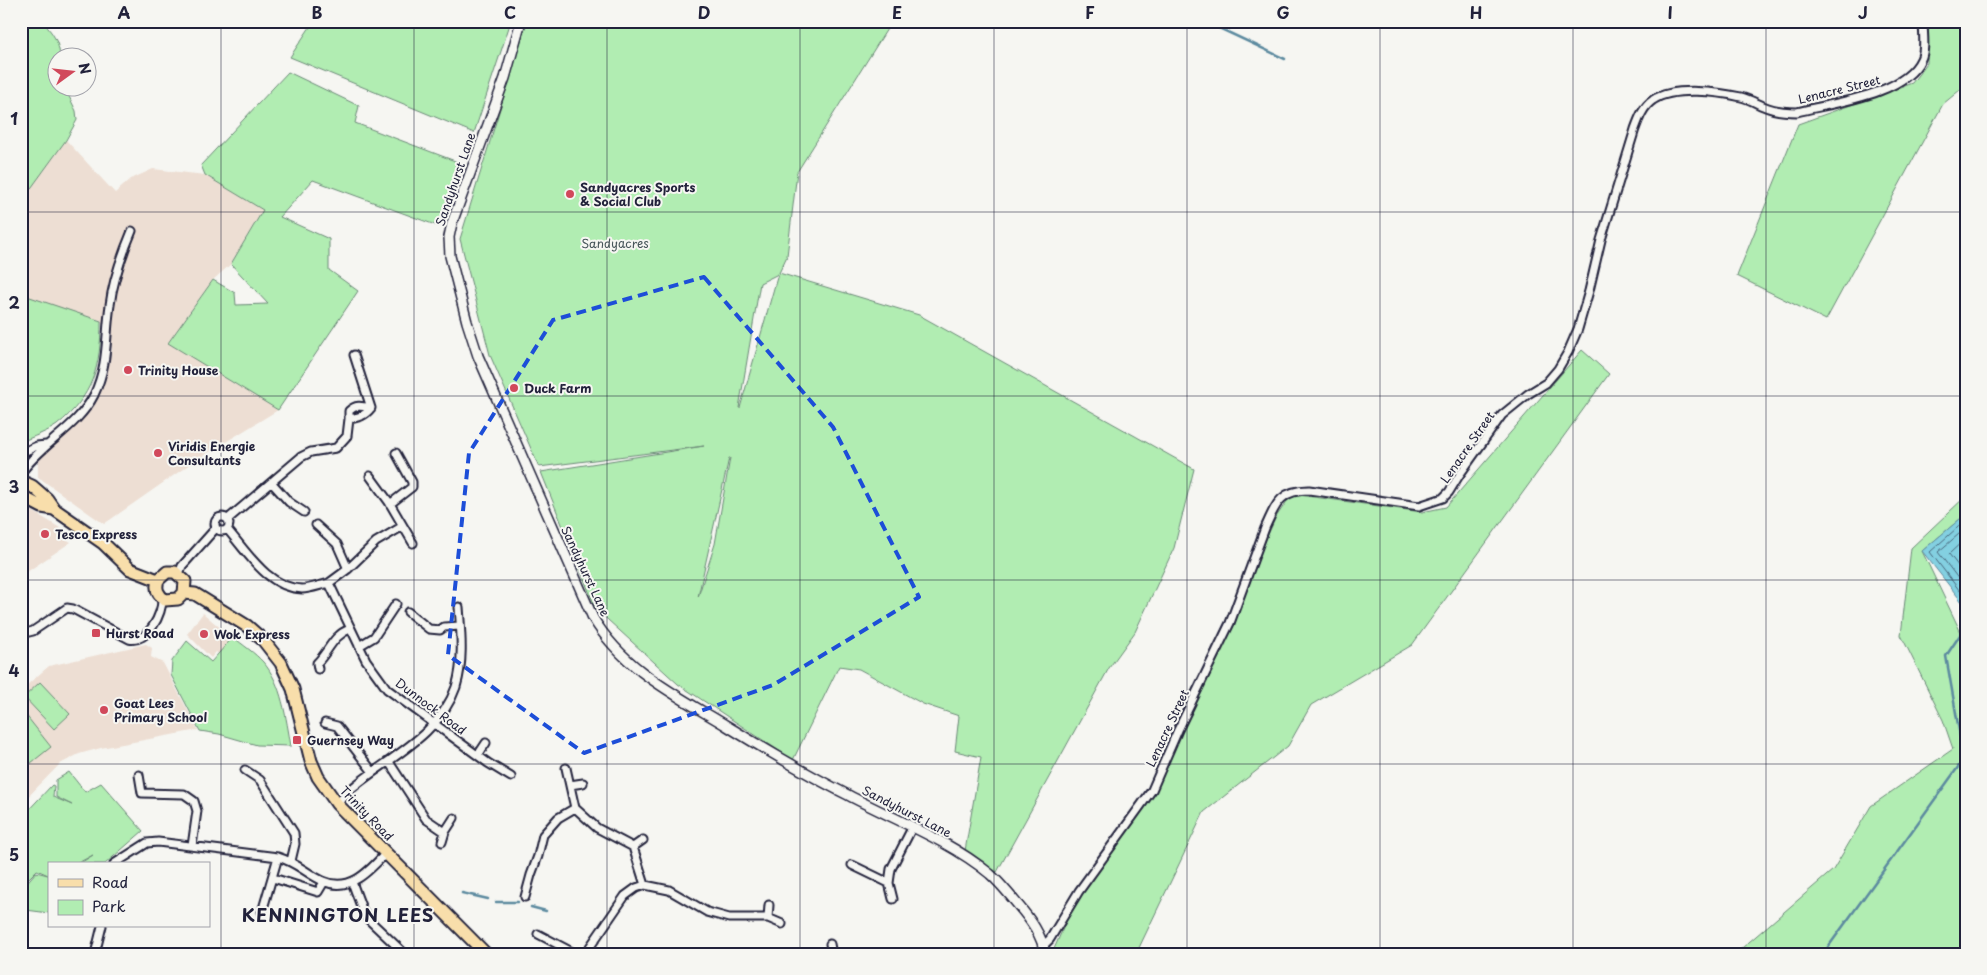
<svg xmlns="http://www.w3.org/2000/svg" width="1987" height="975" font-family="'Playpen Sans',sans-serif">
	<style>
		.built { fill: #edded3 }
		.green { fill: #b1edb2; stroke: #6a8876; fill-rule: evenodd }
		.water { fill: #83d0e1; stroke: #5c8a9f }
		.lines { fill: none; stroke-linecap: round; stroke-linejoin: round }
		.shore { stroke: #49687d; stroke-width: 1 }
		.stream { stroke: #5c8a9f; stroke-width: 2.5 }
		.minor-casing { stroke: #22223b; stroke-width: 11 }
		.tertiary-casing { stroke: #22223b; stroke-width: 12 }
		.primary-casing { stroke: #22223b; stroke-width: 15 }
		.minor { stroke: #f6f6f2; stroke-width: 7 }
		.tertiary { stroke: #f6f6f2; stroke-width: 9 }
		.primary { stroke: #f8deab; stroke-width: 11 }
		.marked { fill: none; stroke: #1d4ed8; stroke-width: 4; stroke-dasharray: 10 6; stroke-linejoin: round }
		.grid { fill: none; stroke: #22223b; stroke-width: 1; stroke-opacity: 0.55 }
		.poi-dot { fill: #d1495b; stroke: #f6f6f2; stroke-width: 2 }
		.labels { text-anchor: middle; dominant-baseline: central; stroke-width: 4; stroke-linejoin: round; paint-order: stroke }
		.street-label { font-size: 12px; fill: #22223b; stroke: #f6f6f2 }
		.poi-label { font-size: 12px; font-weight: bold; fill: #22223b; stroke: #f6f6f2; text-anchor: start }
		.park-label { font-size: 12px; fill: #465559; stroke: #f6f6f2 }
		.district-label { font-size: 18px; font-weight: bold; letter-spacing: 1px; fill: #22223b; stroke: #f6f6f2 }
		.neatline { fill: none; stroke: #22223b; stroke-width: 2 }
		.grid-label { font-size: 16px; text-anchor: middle; font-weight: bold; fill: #22223b }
	</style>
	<rect width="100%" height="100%" fill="#f6f6f2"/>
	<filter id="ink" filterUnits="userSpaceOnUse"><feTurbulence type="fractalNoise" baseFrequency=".02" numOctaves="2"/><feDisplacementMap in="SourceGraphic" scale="10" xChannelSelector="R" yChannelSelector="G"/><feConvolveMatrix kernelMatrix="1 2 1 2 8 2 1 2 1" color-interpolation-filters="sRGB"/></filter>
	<g filter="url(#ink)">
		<path class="built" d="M66,140L115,193L131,179L153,169L205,175L263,210L231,264L213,280L168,343L278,410L193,462L104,524L38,477V456L61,440L79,422L93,404L102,387L112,349L101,321L21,295V202Z
			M21,504L60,528L64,538L71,542L21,576Z
			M203,613L238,643L225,659L216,652L211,658L187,634Z
			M146,644L152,648L151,657L163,663L198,730L101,748L79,754L60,764L21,804V690L49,666Z"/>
		<path class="green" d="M21,21H42C53,33 59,42 60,57L58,58V88H65L76,111L77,120L66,140L21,202Z
			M314,21H511L474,133L290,57Z
			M527,21H892L797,172L787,256L779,273L919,315L1194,469L1174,548L1135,632L1109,668L997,872L965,851L981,757L955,751L959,716L923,704L859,669L839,666L793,760L678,684L596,609L541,472L704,446L539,467L490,355L460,239ZM778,274L740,408H739L760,283ZM730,458L715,544L698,597L729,458Z
			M1928,21H1966V85L1943,104L1826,320L1737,276L1798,124L1912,83L1927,63Z
			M288,72L359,106L355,123L463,164L438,226L313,180L280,217L329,239V270L358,291L278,410L168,343L213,280L235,293L236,305L268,304L231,264L263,210L205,175L201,165Z
			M21,294L101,321C101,366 93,396 57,425C47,432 32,437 21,442Z
			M1582,350L1609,374L1412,645L1311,705L1288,746L1204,812L1136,954H1054V949L1076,899L1154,791L1180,729L1276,517L1292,494L1422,512L1446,507Z
			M1966,496V514L1922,551L1966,643V954H1735L1833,870L1871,806L1953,749L1943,720L1901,635L1911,548Z
			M233,637C243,645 255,653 263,662C282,683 286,719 291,746L257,745L219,734L200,731L171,675L172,661L187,641L211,662Z
			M40,682L70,714L54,729L24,697Z
			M21,709L51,747L26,767L21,761Z
			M69,772L85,792L101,783L143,831L105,864H79L93,855L76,864H49V913L26,910L24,886L36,872L48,875L37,870L22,885L21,818L52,785L54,786L53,797L72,805L56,797V780Z"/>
		<path class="water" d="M1966,514V607L1922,551Z"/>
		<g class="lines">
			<path class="shore" d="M1966,520L1930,552L1966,599
				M1966,528L1938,552L1966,589
				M1966,538L1949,554L1966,576"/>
			<path class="stream" d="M1204,21L1285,59
				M462,893L488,899
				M496,902H518
				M531,907L546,911
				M1823,954L1964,759L1946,656L1966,626"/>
			<g class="minor-casing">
				<path id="minor" d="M349,419V411C356,404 362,406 371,408
					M21,453L37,446L46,445
					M21,473C41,444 78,427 94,395C109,363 105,338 110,305C113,279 122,255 132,231
					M370,476L389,502L413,543
					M272,483L289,502L304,512
					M390,504L412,487V482L396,453
					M215 524a7 7 0 1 1 14 0a7 7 0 1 1-14 0Z
					M228,519L301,457L311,452L336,448L347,436L349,419C359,417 365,416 371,408L354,355
					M316,525L337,544L348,569
					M227,529C247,552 268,588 302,589C310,589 320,585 329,583L366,660L387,689L488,763L511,777
					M179,574L182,566L216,528
					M329,583L348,569L376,542L403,526
					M408,612L429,629L440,630L444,627L460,626
					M21,634L33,631L67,608L73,609L129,639C148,643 163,614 162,598
					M359,646L374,637L396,604
					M318,669L317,663C329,651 333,635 350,629
					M325,723L337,726L373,772
					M478,755L486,743
					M389,762L426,819L445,832
					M566,768L575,808L597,828L633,847L645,885
					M245,770L260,780L294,833L295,844L291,861
					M139,775L142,793L184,794L194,801L197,811L192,846
					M570,785L583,783
					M337,804C343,797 349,790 356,785C392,756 440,734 456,687C464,661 461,633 459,607
					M442,842L445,832L454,818
					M633,847L643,840
					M114,864L147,843L158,842L278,857C298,863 305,873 323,881C350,893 369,871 386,853
					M852,865L889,883
					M273,878L318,892L324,882
					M352,882L362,909L368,919L405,954
					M525,897L531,875L538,856L543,835L558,818L575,808
					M893,899L889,883L891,869L912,828
					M262,912L278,857
					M768,918L769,905
					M538,934L576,954
					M830,944L832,954
					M1044,945L1050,939L1079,891L1152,790L1178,730L1230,623L1265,528C1276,504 1280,490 1309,490L1419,506L1443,498L1449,492L1460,474L1502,415L1528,394L1546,383L1558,369L1568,352L1578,329L1589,291L1601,240L1635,129C1639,118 1643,107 1653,100C1674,86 1719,92 1741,97C1749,99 1756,103 1763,106C1774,111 1786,112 1797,112C1832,103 1905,95 1921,59C1926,49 1923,33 1923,21
					M95,954L102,926
					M585,954L625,896L636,888L645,885L669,890L707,912L729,918H768L782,924"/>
			</g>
			<g class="tertiary-casing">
				<path id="tertiary" d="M521,21L505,78L452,223L449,237L450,256L467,322L478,356L593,618C624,670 676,695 727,726C766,750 806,774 848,795C895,820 949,840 990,874C1000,883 1009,894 1018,905C1030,919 1042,935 1045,954"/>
			</g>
			<g class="primary-casing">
				<path id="primary" d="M21,481L32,486L47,499L54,509L103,543L130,569L158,580
					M21,496L42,507L54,509
					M184,593L185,581L175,572H167L158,580C155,589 158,595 165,600L178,599L184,593L195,594L247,626L263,640L281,663L293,689L311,761L318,777L337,804L486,954"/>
			</g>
			<use href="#minor" class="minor"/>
			<use href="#tertiary" class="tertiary"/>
			<use href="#primary" class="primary"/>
		</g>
	</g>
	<path class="marked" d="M704,277L833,427L919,597L773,685L584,753L448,655L469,453L553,320Z"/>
	<path class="grid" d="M221,21V954M414,21V954M607,21V954M800,21V954M994,21V954M1187,21V954M1380,21V954M1573,21V954M1766,21V954M21,212H1966M21,396H1966M21,580H1966M21,764H1966"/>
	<g class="poi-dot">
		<circle cx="570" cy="194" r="5"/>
		<circle cx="128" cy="370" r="5"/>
		<circle cx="514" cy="388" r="5"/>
		<circle cx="158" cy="453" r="5"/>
		<circle cx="45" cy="534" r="5"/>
		<rect x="91" y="628" width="10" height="10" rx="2.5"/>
		<circle cx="204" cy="634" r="5"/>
		<circle cx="104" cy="710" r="5"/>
		<rect x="292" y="735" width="10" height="10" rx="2.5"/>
	</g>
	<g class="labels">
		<g class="street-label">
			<text transform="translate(1839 89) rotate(-14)">Lenacre Street</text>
			<text transform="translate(455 179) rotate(-71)">Sandyhurst Lane</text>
			<text transform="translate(1467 447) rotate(-55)">Lenacre Street</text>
			<text transform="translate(586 571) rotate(65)">Sandyhurst Lane</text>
			<text transform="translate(431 706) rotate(37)">Dunnock Road</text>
			<text transform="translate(1167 728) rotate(-65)">Lenacre Street</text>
			<text transform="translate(907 811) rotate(27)">Sandyhurst Lane</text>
			<text transform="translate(367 813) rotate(46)">Trinity Road</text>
		</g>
		<g class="poi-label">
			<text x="580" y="187">Sandyacres Sports<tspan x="580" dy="14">&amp; Social Club</tspan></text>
			<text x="138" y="370">Trinity House</text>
			<text x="524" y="388">Duck Farm</text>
			<text x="168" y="446">Viridis Energie<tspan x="168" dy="14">Consultants</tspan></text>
			<text x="55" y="534">Tesco Express</text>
			<text x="106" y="633">Hurst Road</text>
			<text x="214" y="634">Wok Express</text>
			<text x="114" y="703">Goat Lees<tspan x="114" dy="14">Primary School</tspan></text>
			<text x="307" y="740">Guernsey Way</text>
		</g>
		<g class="park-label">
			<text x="615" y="243">Sandyacres</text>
		</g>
		<g class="district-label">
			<text x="338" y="914">KENNINGTON LEES</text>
		</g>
	</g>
	<rect width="1987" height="975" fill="none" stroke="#f6f6f2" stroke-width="55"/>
	<rect x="48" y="862" width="162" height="65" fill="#f6f6f2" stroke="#a1a1a9"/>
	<rect x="58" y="879" width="25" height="8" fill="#f8deab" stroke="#a1a1a9"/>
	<text x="92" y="888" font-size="15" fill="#22223b">Road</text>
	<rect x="58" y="900" width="25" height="15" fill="#b1edb2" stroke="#a1a1a9"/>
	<text x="92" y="912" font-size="15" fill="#22223b">Park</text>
	<g transform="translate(72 72) rotate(75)"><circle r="24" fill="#f6f6f2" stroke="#a1a1a9"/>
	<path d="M0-4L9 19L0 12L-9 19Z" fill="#d1495b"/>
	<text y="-8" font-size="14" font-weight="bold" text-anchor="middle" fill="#22223b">N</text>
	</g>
	<rect x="28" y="28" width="1932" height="920" class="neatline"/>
	<g class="grid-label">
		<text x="124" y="19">A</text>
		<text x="317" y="19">B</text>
		<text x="510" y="19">C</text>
		<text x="704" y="19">D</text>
		<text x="897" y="19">E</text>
		<text x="1090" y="19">F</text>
		<text x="1283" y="19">G</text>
		<text x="1476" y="19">H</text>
		<text x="1670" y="19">I</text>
		<text x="1863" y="19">J</text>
		<text x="14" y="125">1</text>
		<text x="14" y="309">2</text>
		<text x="14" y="493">3</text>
		<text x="14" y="677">4</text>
		<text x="14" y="861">5</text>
	</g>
</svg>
